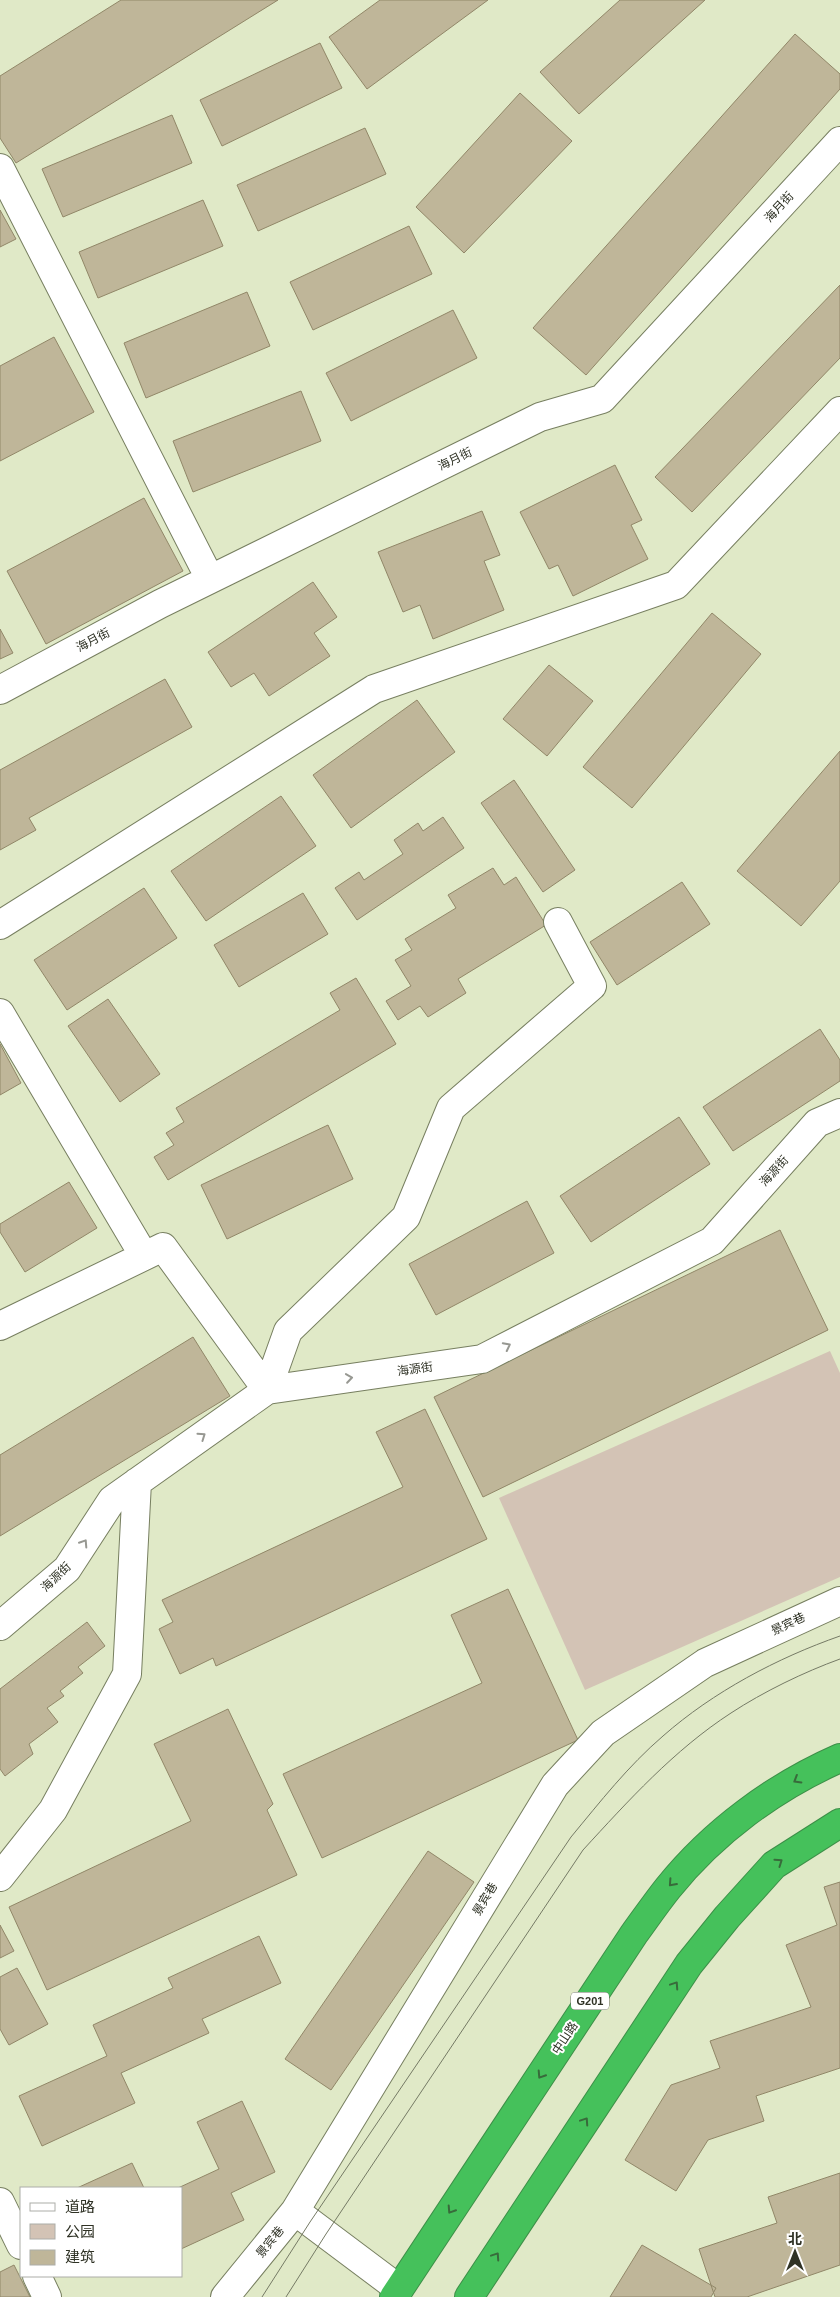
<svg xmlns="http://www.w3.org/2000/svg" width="840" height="2297" font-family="Helvetica,'Noto Sans SC',sans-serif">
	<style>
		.green { fill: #d3c3b5 }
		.building { fill: #bfb699; stroke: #918768 }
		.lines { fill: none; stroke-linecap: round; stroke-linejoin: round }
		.minor-casing { stroke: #777f60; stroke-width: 30 }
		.highway-casing { stroke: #3d8f48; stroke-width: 30 }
		.minor { stroke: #fff; stroke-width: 28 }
		.highway { stroke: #45c15b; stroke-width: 28 }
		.tram { stroke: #757a65; stroke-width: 1 }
		.oneway { stroke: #979892 }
		.oneway2 { stroke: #386b3b }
		.labels { text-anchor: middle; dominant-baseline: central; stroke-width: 4; stroke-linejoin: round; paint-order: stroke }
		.shield { fill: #fff; stroke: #6d7066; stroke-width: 1 }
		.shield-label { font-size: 11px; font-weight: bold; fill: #2f3225 }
		.street-label { font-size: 12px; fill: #2f3225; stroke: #fff }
	</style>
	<rect width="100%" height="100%" fill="#e0e9c7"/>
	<path class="green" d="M830,1351L840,1373V1577L585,1690L499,1498Z"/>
	<path class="building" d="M121,0H278L16,163L0,138V76Z
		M380,0H488L367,89L329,37Z
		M620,0H705L579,114L540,72Z
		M795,34L840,74V89L586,375L533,328Z
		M320,43L342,88L222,146L200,100Z
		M520,93L572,141L464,253L416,207Z
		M172,115L192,163L63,217L42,169Z
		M365,128L386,174L258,231L237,185Z
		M203,200L223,246L98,298L79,252Z
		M0,210L16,239L0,247Z
		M409,226L432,274L313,330L290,282Z
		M840,285V358L692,512L655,477Z
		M247,292L270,346L146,398L124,343Z
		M453,310L477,358L351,421L326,373Z
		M54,337L94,412L0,461V366Z
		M301,391L321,441L193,492L173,441Z
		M615,465L642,520L631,525L648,559L573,596L558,565L549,569L520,512Z
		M144,498L183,571L46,644L7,571Z
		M482,511L500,555L484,561L504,610L433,639L420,605L403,612L378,552Z
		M313,582L337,617L314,633L330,656L269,696L254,673L231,687L208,652Z
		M712,613L761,654L632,808L583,767Z
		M0,629L13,653L0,659Z
		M549,665L593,701L547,756L503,719Z
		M165,679L192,727L29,818L36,830L0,850V770Z
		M417,700L455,752L351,828L313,775Z
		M840,751V881L801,926L737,871Z
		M514,780L575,870L543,892L481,803Z
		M281,796L316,846L206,921L171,871Z
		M443,817L464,848L357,920L335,888L359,872L364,880L403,854L394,840L418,823L423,831Z
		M493,868L504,885L516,877L546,925L458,979L466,993L428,1017L420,1006L398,1020L386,1001L411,986L395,960L412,950L405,939L456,908L448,895Z
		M682,882L710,924L617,985L590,942Z
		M144,888L177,938L67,1010L34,960Z
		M303,893L328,934L239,987L214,945Z
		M356,978L396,1044L168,1180L154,1157L174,1145L166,1133L184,1122L176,1108L340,1010L330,993Z
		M108,999L160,1074L120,1102L68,1026Z
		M820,1029L840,1060V1081L733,1151L703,1107Z
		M0,1044L21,1083L0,1095Z
		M679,1117L710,1164L591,1242L560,1196Z
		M328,1125L353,1179L227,1239L201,1185Z
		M69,1182L97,1228L25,1272L0,1232V1224Z
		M527,1201L554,1253L436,1315L409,1264Z
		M780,1230L828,1330L483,1497L434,1397Z
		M193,1337L230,1396L0,1536V1455Z
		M425,1409L487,1539L216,1666L213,1658L180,1674L159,1629L173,1622L162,1600L403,1487L376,1432Z
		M508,1589L578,1740L322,1858L283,1774L482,1683L451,1615Z
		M87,1622L105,1646L78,1667L83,1673L60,1691L64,1696L47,1708L58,1722L29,1744L33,1754L5,1776L0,1769V1689Z
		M228,1709L273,1804L267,1810L297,1875L47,1990L9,1907L191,1821L154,1744Z
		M428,1851L474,1882L331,2090L285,2059Z
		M840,1882V2068L756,2096L764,2121L708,2140L676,2191L625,2160L671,2085L720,2068L710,2041L811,2007L786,1945L837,1925L824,1887Z
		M0,1925L14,1951L0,1958Z
		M259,1936L281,1983L202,2019L209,2033L121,2073L135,2103L42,2146L19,2096L107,2056L93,2025L173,1988L168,1978Z
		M17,1968L48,2024L9,2045L0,2029V1977Z
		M242,2101L275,2172L231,2193L244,2220L181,2249V2188H178L219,2169L197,2122Z
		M132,2163L144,2188H77Z
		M840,2173V2265L747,2297H715L699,2249L777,2223L768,2197Z
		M642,2245L716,2288L711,2297H610Z
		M14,2265L30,2297H0V2272Z"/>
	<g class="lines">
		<g class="minor-casing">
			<path id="minor" d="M0,168L210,579
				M0,690L160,604L540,417L602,399L840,141
				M0,925L374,689L676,585L840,411
				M0,1013L144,1256
				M0,1326L163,1247L267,1390
				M267,1390L288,1331L406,1217L451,1108L592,986L558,922
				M0,1626L67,1569L112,1500L267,1390L482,1359L712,1241L817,1123L840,1113
				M0,1877L53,1810L127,1674L137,1482
				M0,2202L21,2245
				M295,2211L399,2289
				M37,2276L47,2297
				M225,2297L295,2211L555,1785L603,1733L705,1663L840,1601"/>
		</g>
		<g class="highway-casing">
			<path id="highway" d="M394,2297L634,1934C645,1919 656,1903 668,1888C713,1832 774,1787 840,1758
				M469,2297L689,1964L727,1917L774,1865L840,1823"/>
		</g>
		<use href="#minor" class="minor"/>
		<use href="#highway" class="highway"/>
		<path class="tram" d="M262,2297L310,2222L571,1837C600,1802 628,1766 663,1736C713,1692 777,1658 840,1636
			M286,2297L326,2234L583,1850C628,1801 674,1750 731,1713C763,1692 804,1672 840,1659"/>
	</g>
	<defs><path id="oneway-chevron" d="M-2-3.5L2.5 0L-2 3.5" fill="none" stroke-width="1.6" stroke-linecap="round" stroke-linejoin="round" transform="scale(1.25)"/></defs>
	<g class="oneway">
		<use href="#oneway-chevron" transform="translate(507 1346) rotate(-27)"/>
		<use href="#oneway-chevron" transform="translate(349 1378) rotate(-8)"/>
		<use href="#oneway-chevron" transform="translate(202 1436) rotate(-35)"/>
		<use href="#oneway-chevron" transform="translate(84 1543) rotate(-57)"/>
	</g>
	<g class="oneway2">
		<use href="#oneway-chevron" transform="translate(797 1780) rotate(149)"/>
		<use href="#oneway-chevron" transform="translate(779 1862) rotate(-35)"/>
		<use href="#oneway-chevron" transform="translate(672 1883) rotate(132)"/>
		<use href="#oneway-chevron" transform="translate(675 1985) rotate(-56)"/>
		<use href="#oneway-chevron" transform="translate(541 2075) rotate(123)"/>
		<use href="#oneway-chevron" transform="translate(585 2121) rotate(-56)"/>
		<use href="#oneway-chevron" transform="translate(451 2210) rotate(123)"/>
		<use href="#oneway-chevron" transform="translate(496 2256) rotate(-56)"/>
	</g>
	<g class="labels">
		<rect class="shield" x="571" y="1992.5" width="38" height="17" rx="4"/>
		<g class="shield-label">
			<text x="590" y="2001">G201</text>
		</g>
		<g class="street-label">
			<text transform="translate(779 207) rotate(-47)">海月街</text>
			<text transform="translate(455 459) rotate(-26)">海月街</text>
			<text transform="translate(93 640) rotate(-28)">海月街</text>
			<text transform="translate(774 1171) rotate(-48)">海源街</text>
			<text transform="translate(415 1369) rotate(-8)">海源街</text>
			<text transform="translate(56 1577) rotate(-44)">海源街</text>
			<text transform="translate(788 1624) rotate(-25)">景宾巷</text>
			<text transform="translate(485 1899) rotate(-59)">景宾巷</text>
			<text transform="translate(565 2038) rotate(-57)">中山路</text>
			<text transform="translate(270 2242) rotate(-51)">景宾巷</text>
		</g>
	</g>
	<rect x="20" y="2187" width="162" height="90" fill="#ffffff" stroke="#acada8"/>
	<rect x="30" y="2203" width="25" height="8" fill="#ffffff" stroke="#acada8"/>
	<text x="65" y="2212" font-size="15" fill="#2f3225">道路</text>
	<rect x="30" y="2224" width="25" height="15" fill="#d3c3b5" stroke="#acada8"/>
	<text x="65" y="2237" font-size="15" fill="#2f3225">公园</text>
	<rect x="30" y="2250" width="25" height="15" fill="#bfb699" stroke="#acada8"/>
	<text x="65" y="2262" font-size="15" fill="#2f3225">建筑</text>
	<g transform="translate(795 2252)" stroke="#ffffff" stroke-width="4" paint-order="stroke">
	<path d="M0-4L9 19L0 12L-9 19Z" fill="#2f3225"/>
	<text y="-8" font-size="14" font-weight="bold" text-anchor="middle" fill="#2f3225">北</text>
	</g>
</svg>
